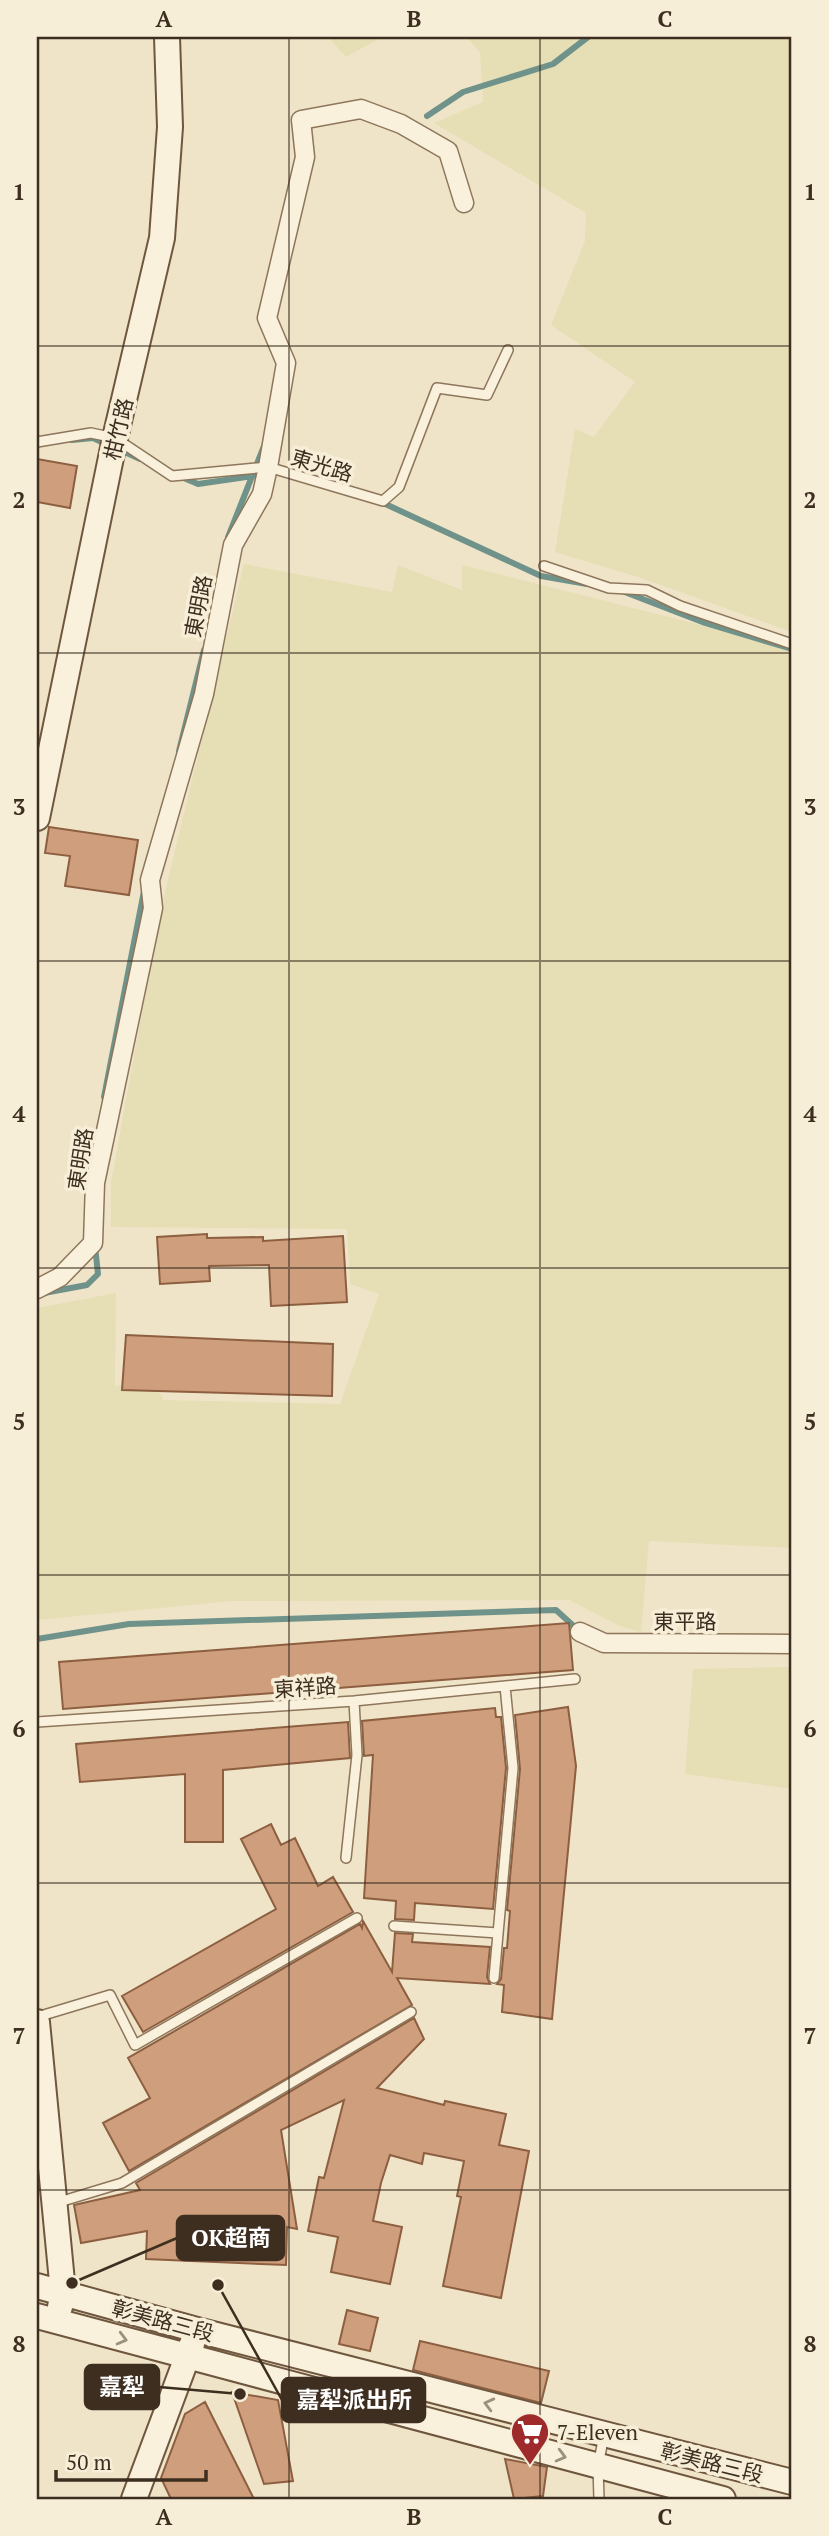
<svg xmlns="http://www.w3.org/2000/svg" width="829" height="2536" font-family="'PT Serif','Noto Sans TC',serif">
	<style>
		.farmland { fill: #e6deb5 }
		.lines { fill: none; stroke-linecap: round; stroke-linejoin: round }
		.stream { stroke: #6f938a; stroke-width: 6 }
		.building { fill: #cf9f7d; stroke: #8d5f41; stroke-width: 2 }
		.lane-casing { stroke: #8d765c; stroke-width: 12 }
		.street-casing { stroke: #8d765c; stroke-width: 21 }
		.secondary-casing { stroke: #6f573f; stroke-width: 28 }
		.lane { stroke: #faf1dc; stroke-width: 9 }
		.street { stroke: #faf1dc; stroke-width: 18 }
		.secondary { stroke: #faf1dc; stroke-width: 24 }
		.oneway { stroke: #9c907e }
		.grid { fill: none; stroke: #3d2e20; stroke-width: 2; stroke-opacity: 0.55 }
		.labels { text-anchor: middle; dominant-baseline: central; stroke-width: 7; stroke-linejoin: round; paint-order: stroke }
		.street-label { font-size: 21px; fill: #3d2e20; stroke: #f7eed8 }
		.poi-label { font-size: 21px; fill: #3d2e20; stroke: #f7eed8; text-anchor: start }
		.leader { fill: none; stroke: #3d2e20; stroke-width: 2.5 }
		.callout-dot { fill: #3d2e20; stroke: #f7eed8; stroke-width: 2.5 }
		.callout { fill: #3d2e20; stroke: #3d2e20; stroke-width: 2.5 }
		.callout-label { font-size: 23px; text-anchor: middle; font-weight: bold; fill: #fff }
		.neatline { fill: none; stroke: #3d2e20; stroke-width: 2.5 }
		.grid-label { font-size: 23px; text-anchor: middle; font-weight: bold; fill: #3d2e20 }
	</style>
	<rect width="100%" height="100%" fill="#f0e4c8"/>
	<path class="farmland" d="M328,37H382L346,57Z
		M467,37H792V632L641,578L555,552L575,429L594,437L635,382L551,325L585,241L586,213L434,123L483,102L480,53Z
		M244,564L392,592L398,565L462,590V565L792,648V1548L649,1541L641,1632L620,1626L569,1600L233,1601L37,1620V1308L116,1293L115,1386L155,1382L163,1400L340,1404L379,1294L350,1284L347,1229L111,1227V1183L159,917Z
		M792,1667V1789L685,1774L693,1669Z"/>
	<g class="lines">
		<path class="stream" d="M427,116L463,92L553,64L588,37
			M72,440L93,438L108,445
			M118,449L140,459
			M179,476L198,484L253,476
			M381,502L541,576L587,584
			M228,537L264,446
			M622,591L705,623L792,649
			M179,751L204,650
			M104,1097L144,891
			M44,1293L87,1285L98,1274L95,1246
			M37,1639L129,1624L556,1610L578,1630"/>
	</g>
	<path class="building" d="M37,459L77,466L70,508L37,502Z
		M49,827L138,840L129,895L65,886L70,856L45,853Z
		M207,1234V1238L263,1237V1241L343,1236L347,1302L271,1306L269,1265L209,1266L210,1281L160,1284L157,1237Z
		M126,1335L333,1344L332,1396L122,1390Z
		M569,1623L573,1670L63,1709L59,1662Z
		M568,1707L576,1766L552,2019L502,2012L504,1985L497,1984L501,1979L504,1948H507L510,1911L507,1910L520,1769L515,1715Z
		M495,1708L496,1717H501L506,1768L493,1909L415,1903L414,1920L395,1919L396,1901L364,1898L373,1755L364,1756L362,1721Z
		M348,1722L350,1758L223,1770V1842H185V1774L80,1782L76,1744Z
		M271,1824L281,1845L295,1838L318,1886L333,1877L353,1912L143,2032L122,1996L276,1909L241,1839Z
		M363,1921L392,1972L395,1933L413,1934L412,1942L490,1947L487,1977L490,1984L397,1978L412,2005L129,2171L103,2123L150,2098L128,2058L360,1924L362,1928Z
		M414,2018L424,2039L377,2088L444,2105L445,2101L506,2114L499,2145L529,2151L501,2298L443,2286L461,2197L457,2196L464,2161L424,2153L422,2164L390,2155L381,2183L373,2221L402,2227L390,2284L331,2272L338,2237L308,2231L319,2177L324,2178L344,2100L281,2130L297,2229L287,2227L286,2265L146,2259L147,2231L81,2243L74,2205L140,2190L136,2183Z
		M347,2310L378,2318L370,2351L339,2344Z
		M420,2341L549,2371L541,2403L413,2370Z
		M232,2392L278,2400L293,2481L264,2484Z
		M205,2402L254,2499H171L161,2478L185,2414Z
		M505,2459L547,2467L543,2496L514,2499Z"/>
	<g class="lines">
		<g class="lane-casing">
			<path id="lane" d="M37,442L91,433L115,438L172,476L268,467L383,501L399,487L437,388L487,395L508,350
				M544,566L609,588L647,590L680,606L792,644
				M37,1722L354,1701L575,1679
				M346,1858L357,1755L354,1701
				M394,1926L498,1933
				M494,1978L513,1768L505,1686
				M37,2017L110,1995L135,2045L357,1918
				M56,2203L122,2183L411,2012
				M599,2499L598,2466L604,2435"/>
		</g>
		<g class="street-casing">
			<path id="street" d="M37,1289L60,1277L93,1243L95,1183L153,908L150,880L204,694L233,545L262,494L268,467L286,363L267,318L305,157L301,120L361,109L401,124L448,151L464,203
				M580,1632L604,1643L792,1644"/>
		</g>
		<g class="secondary-casing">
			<path id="secondary" d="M37,818L115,438L162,238L170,127L167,37
				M37,2022L63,2292L60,2307
				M37,2286L197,2330L792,2482
				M37,2316L723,2499
				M134,2499L192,2344"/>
		</g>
		<use href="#lane" class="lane"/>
		<use href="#street" class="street"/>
		<use href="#secondary" class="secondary"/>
	</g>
	<defs><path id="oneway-chevron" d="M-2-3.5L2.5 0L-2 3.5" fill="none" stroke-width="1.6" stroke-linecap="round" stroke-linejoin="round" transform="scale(1.75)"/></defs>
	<g class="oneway">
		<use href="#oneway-chevron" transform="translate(122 2339) rotate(15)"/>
		<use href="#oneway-chevron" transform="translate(489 2404) rotate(-166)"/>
		<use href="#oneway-chevron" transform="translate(561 2456) rotate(15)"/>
	</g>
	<path class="grid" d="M289,37V2499M540,37V2499M37,346H792M37,653H792M37,961H792M37,1268H792M37,1575H792M37,1883H792M37,2190H792"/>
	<defs>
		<g id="supermarket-pin" transform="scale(2.0125)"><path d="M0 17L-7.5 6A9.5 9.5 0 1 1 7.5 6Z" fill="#9e2a2b" stroke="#f7eed8"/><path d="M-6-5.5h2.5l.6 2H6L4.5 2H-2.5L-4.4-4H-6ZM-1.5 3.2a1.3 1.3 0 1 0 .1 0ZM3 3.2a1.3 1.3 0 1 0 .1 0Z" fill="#fff"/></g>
	</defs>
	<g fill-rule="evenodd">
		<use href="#supermarket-pin" x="530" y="2432"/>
	</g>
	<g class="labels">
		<g class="street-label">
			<text transform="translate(118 429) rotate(-77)">柑竹路</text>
			<text transform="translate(322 465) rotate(17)">東光路</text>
			<text transform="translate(198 606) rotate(-79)">東明路</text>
			<text transform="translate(80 1159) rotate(-81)">東明路</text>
			<text x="685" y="1621">東平路</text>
			<text transform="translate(305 1687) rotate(-4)">東祥路</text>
			<text transform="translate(163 2320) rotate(15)">彰美路三段</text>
			<text transform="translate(712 2462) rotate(14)">彰美路三段</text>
		</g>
		<g class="poi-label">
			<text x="557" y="2432">7-Eleven</text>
		</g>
	</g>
	<path class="leader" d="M72 2283L177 2238M240 2394L159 2387M218 2285L282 2400"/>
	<g class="callout-dot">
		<circle cx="72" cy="2283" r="7"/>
		<circle cx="240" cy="2394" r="7"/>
		<circle cx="218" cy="2285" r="7"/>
	</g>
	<g class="callout">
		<rect x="177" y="2216" width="107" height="44" rx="7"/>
		<rect x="85" y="2365" width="74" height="44" rx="7"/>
		<rect x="282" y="2378" width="143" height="44" rx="7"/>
	</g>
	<g class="callout-label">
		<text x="231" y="2246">OK超商</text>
		<text x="122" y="2395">嘉犁</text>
		<text x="354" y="2408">嘉犁派出所</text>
	</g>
	<rect width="829" height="2536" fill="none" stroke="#f7eed8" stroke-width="77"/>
	<path d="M56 2470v10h150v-10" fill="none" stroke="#3d2e20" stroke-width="3.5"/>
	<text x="66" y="2470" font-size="21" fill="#3d2e20" stroke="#f7eed8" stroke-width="5" paint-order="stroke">50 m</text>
	<rect x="38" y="38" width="752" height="2460" class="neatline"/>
	<g class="grid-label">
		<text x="164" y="27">A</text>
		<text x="414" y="27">B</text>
		<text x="665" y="27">C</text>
		<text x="19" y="200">1</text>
		<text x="810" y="200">1</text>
		<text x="19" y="508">2</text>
		<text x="810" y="508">2</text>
		<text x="19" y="815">3</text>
		<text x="810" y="815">3</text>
		<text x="19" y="1122">4</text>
		<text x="810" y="1122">4</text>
		<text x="19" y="1430">5</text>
		<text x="810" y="1430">5</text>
		<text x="19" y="1737">6</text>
		<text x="810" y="1737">6</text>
		<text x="19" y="2044">7</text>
		<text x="810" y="2044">7</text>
		<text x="19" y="2352">8</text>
		<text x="810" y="2352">8</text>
		<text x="164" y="2525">A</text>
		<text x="414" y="2525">B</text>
		<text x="665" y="2525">C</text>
	</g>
</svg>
